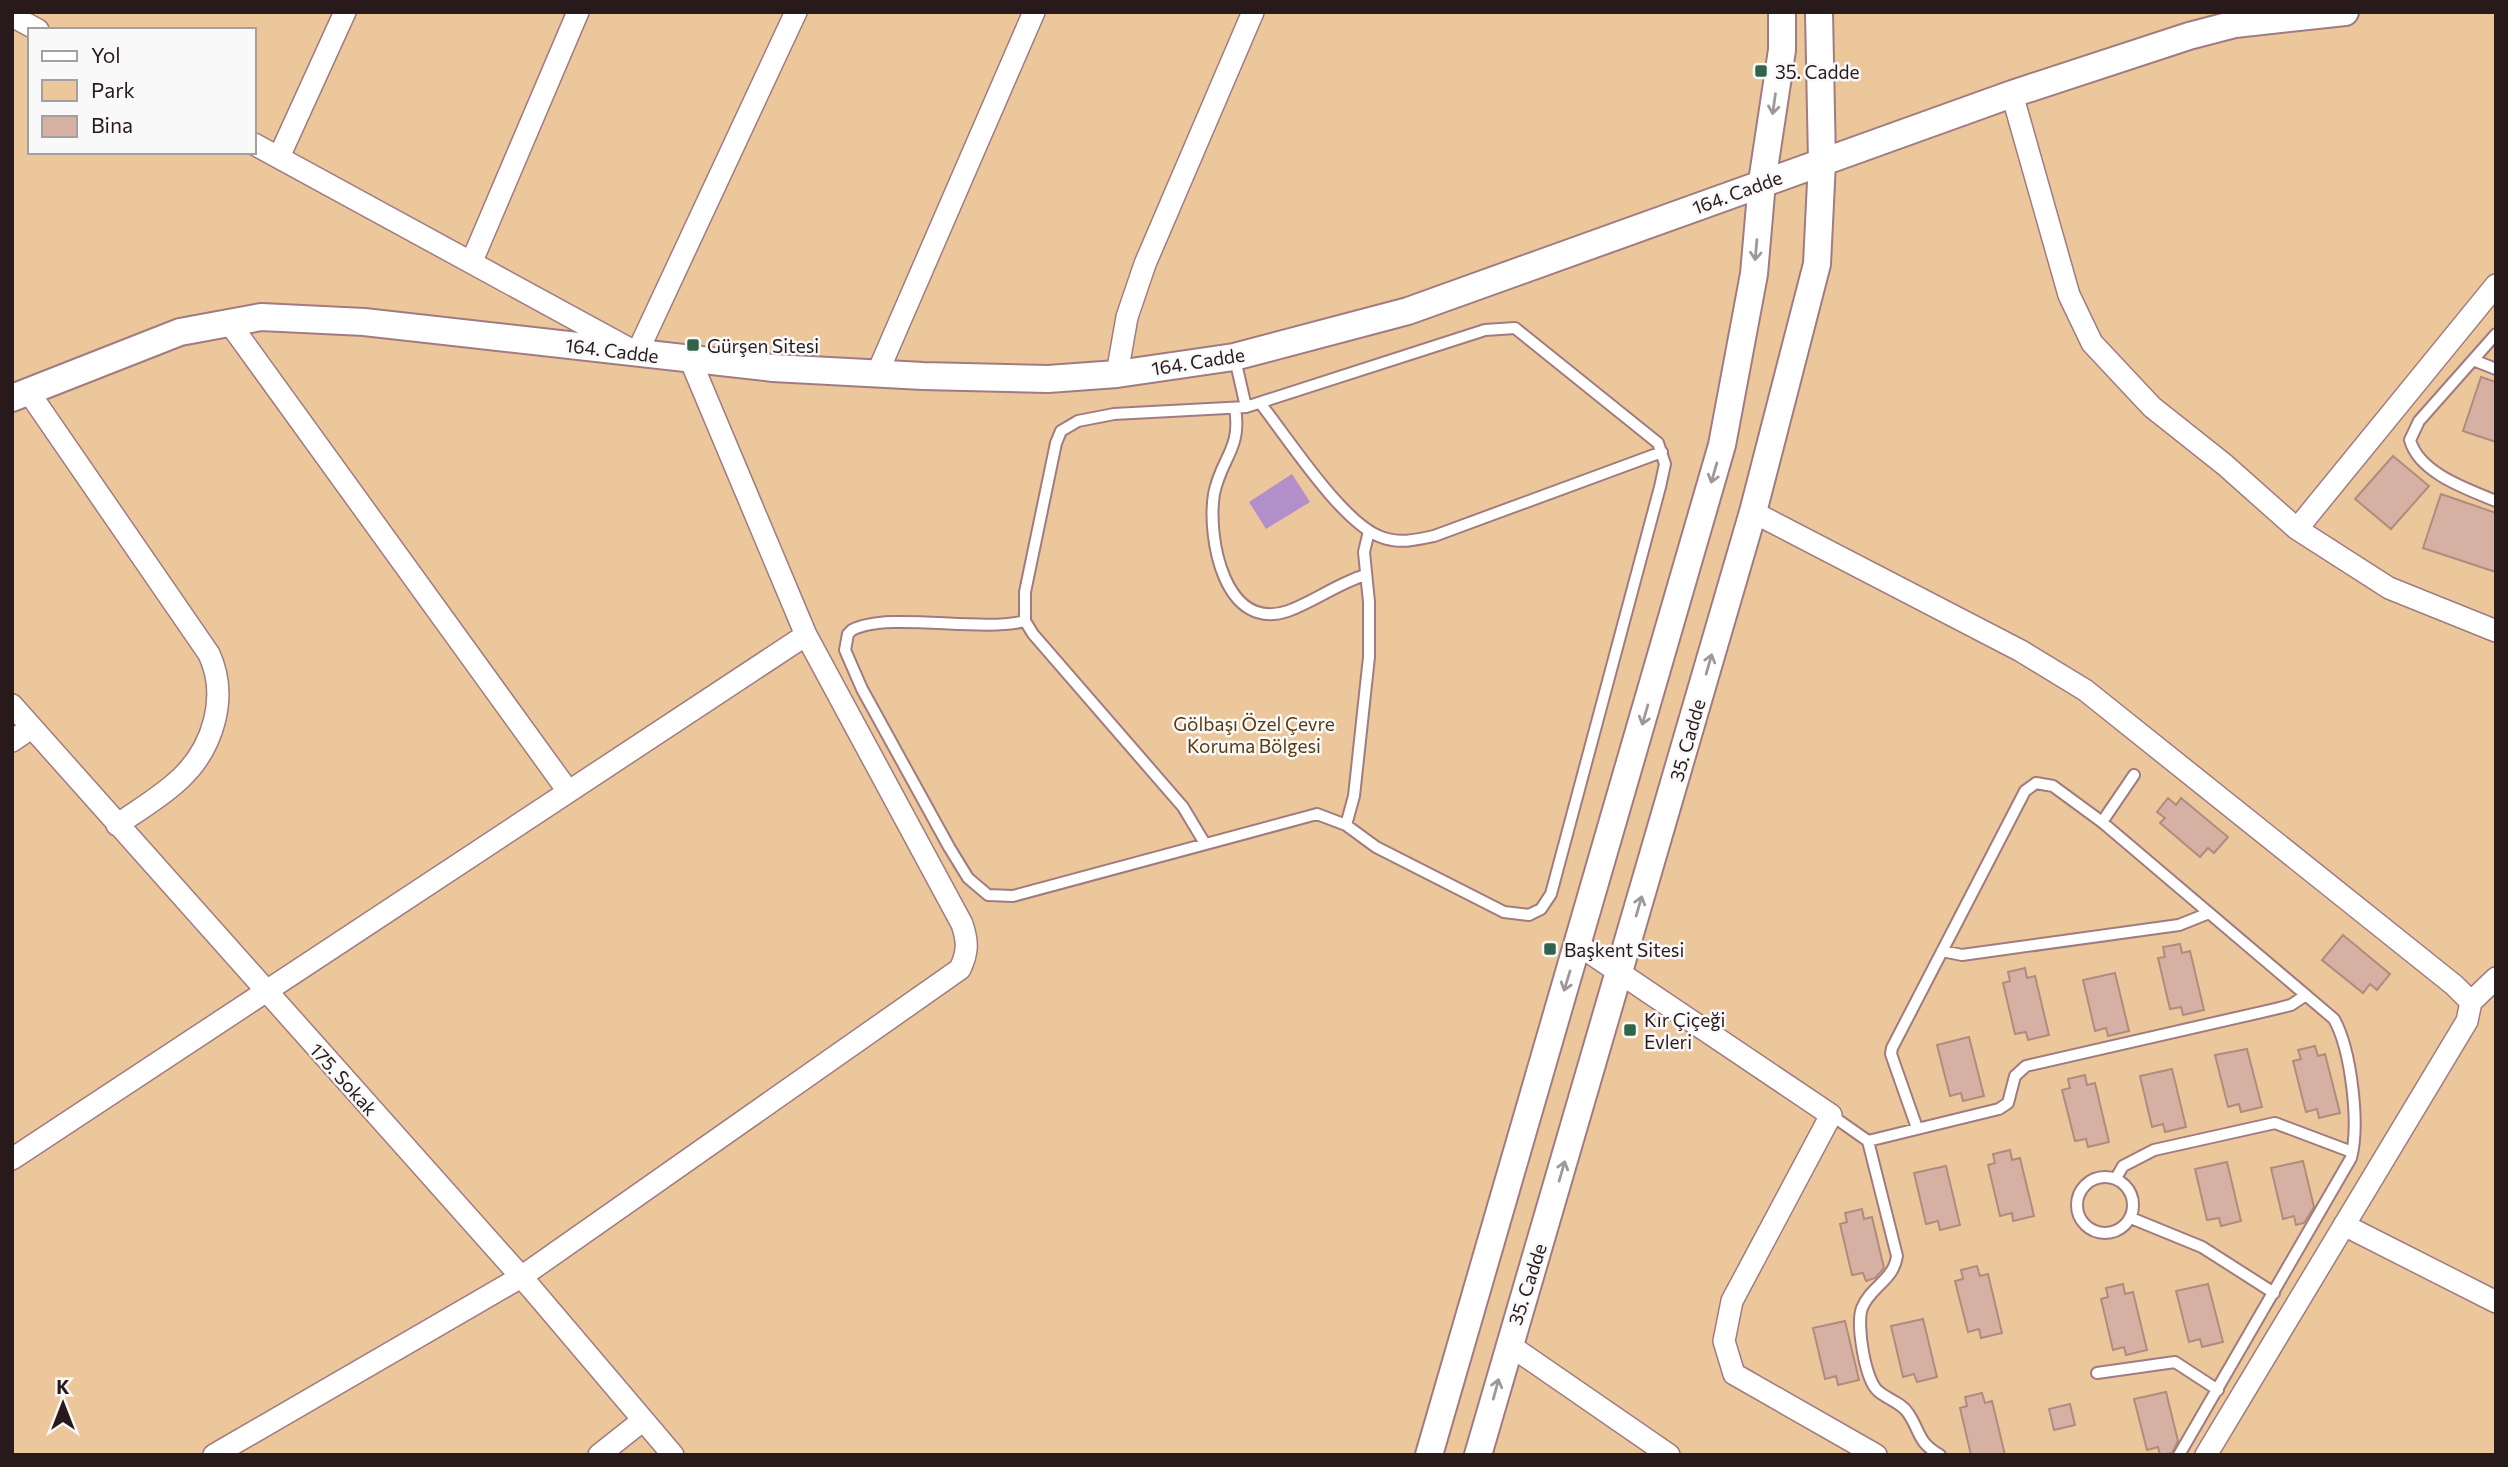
<svg xmlns="http://www.w3.org/2000/svg" width="2508" height="1467" font-family="Commissioner,sans-serif">
	<style>
		.green { fill: #ecc79b; fill-rule: evenodd }
		.water { fill: #b28fc9 }
		.building { fill: #d6b1a3; stroke: #af8c7f; stroke-width: 2 }
		.lines { fill: none; stroke-linecap: round; stroke-linejoin: round }
		.service-casing { stroke: #a17b7f; stroke-width: 14 }
		.minor-casing { stroke: #a17b7f; stroke-width: 24 }
		.tertiary-casing { stroke: #a17b7f; stroke-width: 30 }
		.service { stroke: #fff; stroke-width: 10 }
		.minor { stroke: #fff; stroke-width: 21 }
		.tertiary { stroke: #fff; stroke-width: 26 }
		.oneway { stroke: #9e9898 }
		.poi-dot { fill: #30654b; stroke: #f9f9f9; stroke-width: 2.5 }
		.labels { text-anchor: middle; dominant-baseline: central; stroke-width: 5; stroke-linejoin: round; paint-order: stroke }
		.poi-label { font-size: 19px; fill: #281a1b; stroke: #f9f9f9; text-anchor: start }
		.street-label { font-size: 19px; fill: #281a1b; stroke: #f9f9f9 }
		.park-label { font-size: 19px; fill: #593a0d; stroke: #f9f9f9 }
	</style>
	<rect width="100%" height="100%" fill="#f9f9f9"/>
	<path class="green" d="M12,12H2496V1455H12ZM30,30H254V152H30Z"/>
	<path class="water" d="M1292,474L1310,502L1266,529L1249,502Z"/>
	<path class="building" d="M2481,377L2496,382V442L2463,431Z
		M2393,456L2429,486L2391,529L2355,499Z
		M2441,494L2496,513V572L2423,548Z
		M2168,798L2176,805L2181,798L2228,837L2214,853L2208,848L2200,857L2160,823L2165,818L2157,812Z
		M2343,935L2390,974L2377,990L2370,984L2363,993L2322,960Z
		M2180,944L2182,953L2190,951L2204,1010L2183,1015L2181,1007L2170,1009L2158,958L2165,957L2163,947Z
		M2025,968L2027,978L2035,976L2049,1035L2028,1040L2026,1032L2015,1034L2003,983L2010,981L2008,972Z
		M2115,973L2129,1031L2108,1036L2106,1028L2095,1031L2083,980Z
		M1969,1037L1984,1096L1963,1101L1961,1093L1950,1096L1937,1045Z
		M2315,1046L2318,1056L2325,1054L2340,1113L2319,1118L2317,1109L2306,1112L2293,1061L2301,1059L2298,1050Z
		M2247,1049L2262,1107L2241,1112L2239,1104L2228,1107L2215,1055Z
		M2172,1069L2186,1127L2165,1132L2163,1124L2152,1127L2140,1076Z
		M2085,1075L2087,1085L2095,1083L2109,1142L2088,1147L2086,1139L2075,1141L2062,1090L2070,1088L2068,1079Z
		M2010,1150L2012,1160L2020,1158L2034,1216L2013,1221L2012,1213L2000,1216L1988,1165L1995,1163L1993,1154Z
		M2303,1161L2314,1207L2304,1223L2296,1225L2294,1216L2283,1219L2271,1168Z
		M2227,1162L2241,1221L2221,1226L2219,1218L2207,1220L2195,1169Z
		M1946,1166L1960,1225L1940,1230L1938,1221L1926,1224L1914,1173Z
		M1862,1209L1864,1219L1872,1217L1884,1268L1875,1278L1866,1281L1863,1273L1852,1275L1840,1224L1847,1222L1845,1213Z
		M1977,1266L1980,1276L1988,1274L2002,1333L1981,1338L1979,1329L1968,1332L1955,1281L1963,1279L1961,1270Z
		M2123,1284L2125,1294L2133,1292L2147,1350L2126,1355L2124,1347L2113,1350L2101,1299L2108,1297L2106,1288Z
		M2208,1284L2223,1342L2202,1347L2200,1339L2189,1342L2176,1291Z
		M1923,1319L1937,1377L1917,1382L1914,1374L1903,1377L1891,1326Z
		M1845,1321L1859,1380L1838,1385L1836,1376L1825,1379L1813,1328Z
		M2166,1392L2178,1441L2172,1453L2160,1455L2158,1447L2147,1450L2134,1399Z
		M1982,1393L1985,1403L1992,1401L2005,1455H1971L1960,1408L1967,1406L1965,1397Z
		M2070,1404L2075,1425L2054,1430L2049,1409Z"/>
	<g class="lines">
		<g class="service-casing">
			<path id="service" d="M2496,334L2419,421L2410,440C2419,473 2467,489 2496,501
				M1235,359L1246,407
				M2473,360L2496,369
				M1260,403C1288,438 1342,523 1381,537C1399,544 1416,540 1434,536L1662,452
				M1235,408C1242,449 1221,458 1214,494C1207,537 1224,633 1288,611C1313,602 1337,584 1365,575
				M1025,621C979,633 889,611 852,630L848,634L845,650L862,689L949,847L968,878L988,895L1013,896L1317,814L1346,825L1376,847L1504,912L1529,915L1541,909L1551,894L1660,487L1665,464L1658,443L1515,328L1485,330L1246,407L1114,414L1078,421L1061,431L1056,443L1025,592V621L1033,634L1183,807L1204,842
				M2102,822L2134,775
				M1346,825L1354,796L1369,657V602L1364,552L1369,531
				M1942,951L1962,955L2179,925L2209,913
				M1831,1115L1868,1141L1999,1109L2008,1103L2015,1076L2026,1066L2275,1009L2291,1005L2306,995
				M1917,1128L1891,1054L1892,1048L2025,791L2036,783L2053,786L2102,822L2334,1019C2351,1050 2360,1123 2351,1158L2179,1455
				M1868,1141L1897,1256C1894,1280 1870,1287 1862,1308C1856,1324 1865,1380 1878,1391C1887,1399 1902,1403 1908,1413C1921,1432 1917,1442 1940,1455
				M2077 1205a28 28 0 1 1 56 0a28 28 0 1 1-56 0Z
				M2116,1178L2123,1166L2154,1150L2275,1123L2352,1152
				M2131,1218L2202,1247L2274,1293
				M2097,1373L2175,1362L2218,1390"/>
		</g>
		<g class="minor-casing">
			<path id="minor" d="M12,16L38,30
				M2012,94L2069,295L2092,343L2152,407L2225,465L2297,529L2389,588L2496,631
				M254,144L637,353L796,12
				M279,157L345,12
				M472,261L578,12
				M228,321L568,791
				M877,374L1034,12
				M1117,374L1127,317L1145,264L1253,12
				M28,391L209,654C229,697 213,748 180,779C161,797 138,810 117,825
				M1753,512L2021,651L2085,690L2454,985L2471,1002L2467,1021L2206,1455
				M2297,529L2496,285
				M12,705L532,1289L673,1455
				M12,741L31,728
				M1577,944L1831,1115L1732,1301L1724,1341L1734,1374L1876,1455
				M2471,1002L2496,978
				M12,1159L806,635
				M2344,1225L2496,1302
				M1508,1344L1669,1455
				M214,1455L521,1277L960,969C968,952 968,942 962,924L806,635L690,359
				M599,1455L642,1421"/>
		</g>
		<g class="tertiary-casing">
			<path id="tertiary" d="M12,398L180,332L261,317L364,322L773,368L923,376L1048,379L1117,374L1234,357L1408,311L2012,94L2189,36L2235,24L2345,12
				M1429,1455L1722,445L1754,274L1762,182L1782,50V12
				M1478,1455L1753,512L1817,264L1822,162L1819,12"/>
		</g>
		<use href="#service" class="service"/>
		<use href="#minor" class="minor"/>
		<use href="#tertiary" class="tertiary"/>
	</g>
	<defs><path id="oneway-shaft" d="M-6 0H5M1.5-3L5.5 0L1.5 3" fill="none" stroke-width="1.6" stroke-linecap="round" stroke-linejoin="round" transform="scale(1.75)"/></defs>
	<g class="oneway">
		<use href="#oneway-shaft" transform="translate(1774 104) rotate(98)"/>
		<use href="#oneway-shaft" transform="translate(1756 250) rotate(95)"/>
		<use href="#oneway-shaft" transform="translate(1714 473) rotate(106)"/>
		<use href="#oneway-shaft" transform="translate(1709 664) rotate(-74)"/>
		<use href="#oneway-shaft" transform="translate(1645 715) rotate(106)"/>
		<use href="#oneway-shaft" transform="translate(1639 906) rotate(-74)"/>
		<use href="#oneway-shaft" transform="translate(1567 981) rotate(107)"/>
		<use href="#oneway-shaft" transform="translate(1562 1171) rotate(-74)"/>
		<use href="#oneway-shaft" transform="translate(1496 1389) rotate(-75)"/>
	</g>
	<g class="poi-dot">
		<rect x="1754" y="64" width="14" height="14" rx="3.5"/>
		<rect x="686" y="338" width="14" height="14" rx="3.5"/>
		<rect x="1543" y="942" width="14" height="14" rx="3.5"/>
		<rect x="1623" y="1023" width="14" height="14" rx="3.5"/>
	</g>
	<g class="labels">
		<g class="poi-label">
			<text x="1775" y="71">35. Cadde</text>
			<text x="707" y="345">Gürşen Sitesi</text>
			<text x="1564" y="949">Başkent Sitesi</text>
			<text x="1644" y="1019">Kır Çiçeği<tspan x="1644" dy="22">Evleri</tspan></text>
		</g>
		<g class="street-label">
			<text transform="translate(1737 192) rotate(-20)">164. Cadde</text>
			<text transform="translate(612 350) rotate(7)">164. Cadde</text>
			<text transform="translate(1198 361) rotate(-9)">164. Cadde</text>
			<text transform="translate(1687 740) rotate(-74)">35. Cadde</text>
			<text transform="translate(344 1079) rotate(48)">175. Sokak</text>
			<text transform="translate(1527 1284) rotate(-72)">35. Cadde</text>
		</g>
		<g class="park-label">
			<text x="1254" y="723">Gölbaşı Özel Çevre<tspan x="1254" dy="22">Koruma Bölgesi</tspan></text>
		</g>
	</g>
	<rect width="2508" height="1467" fill="none" stroke="#281a1b" stroke-width="28"/>
	<rect x="28" y="28" width="228" height="126" fill="#f9f9f9" stroke="#a5a0a0" stroke-width="2"/>
	<rect x="42" y="51" width="35" height="10" fill="#ffffff" stroke="#a5a0a0" stroke-width="2"/>
	<text x="91" y="63" font-size="21" fill="#281a1b">Yol</text>
	<rect x="42" y="80" width="35" height="21" fill="#ecc79b" stroke="#a5a0a0" stroke-width="2"/>
	<text x="91" y="98" font-size="21" fill="#281a1b">Park</text>
	<rect x="42" y="116" width="35" height="21" fill="#d6b1a3" stroke="#a5a0a0" stroke-width="2"/>
	<text x="91" y="133" font-size="21" fill="#281a1b">Bina</text>
	<g transform="translate(63 1404)" stroke="#f9f9f9" stroke-width="5" paint-order="stroke">
	<path d="M0-5L12 26L0 18L-12 26Z" fill="#281a1b"/>
	<text y="-10" font-size="19" font-weight="bold" text-anchor="middle" fill="#281a1b">K</text>
	</g>
</svg>
